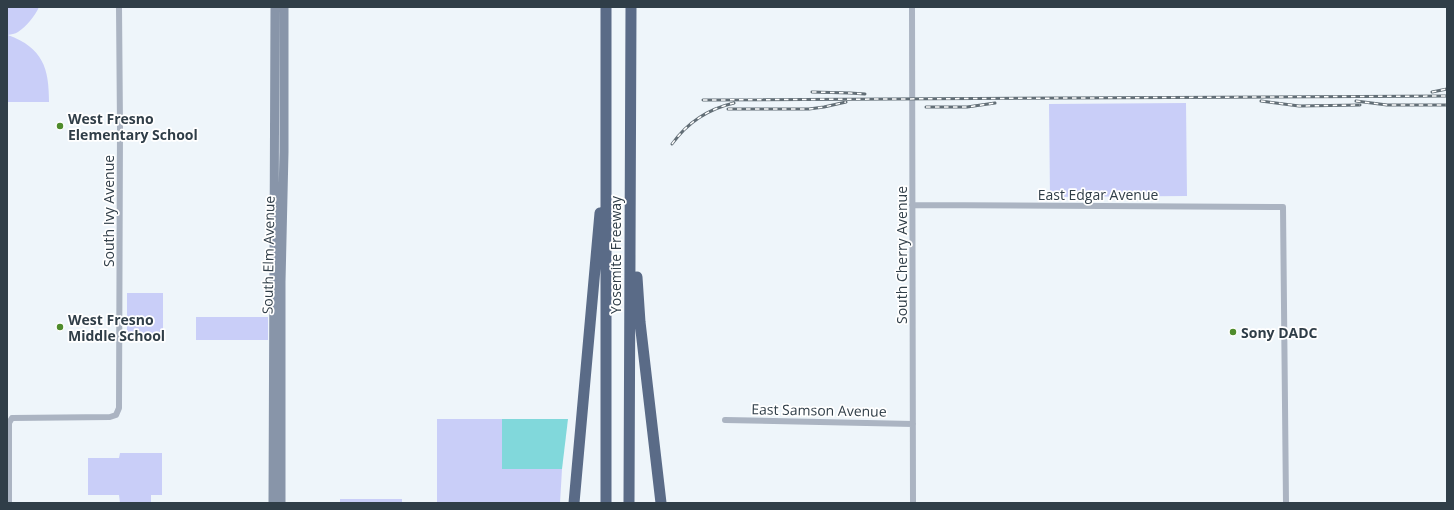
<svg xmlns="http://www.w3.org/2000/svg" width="1454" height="510" font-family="'Open Sans',sans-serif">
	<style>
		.green { fill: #c9cef8 }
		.water { fill: #81d8db }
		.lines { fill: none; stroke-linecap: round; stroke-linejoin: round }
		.minor { stroke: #abb4c2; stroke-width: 6 }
		.secondary { stroke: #8895a9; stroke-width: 9 }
		.motorway { stroke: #5a6b87; stroke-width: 11 }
		.rail-casing { stroke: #626e76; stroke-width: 3 }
		.rail { stroke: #fff; stroke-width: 1.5; stroke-dasharray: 4.5; stroke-linecap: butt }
		.poi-dot { fill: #4e8b2b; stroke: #fff; stroke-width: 1.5 }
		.labels { text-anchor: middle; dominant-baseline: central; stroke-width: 3.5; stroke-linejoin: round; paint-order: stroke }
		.poi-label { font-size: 14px; font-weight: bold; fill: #303e48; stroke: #fff; text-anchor: start }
		.street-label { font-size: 14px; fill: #303e48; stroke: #fff }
	</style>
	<rect width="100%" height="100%" fill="#eef5fa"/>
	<path class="green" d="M7,7H39C35,16 26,27 18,32C15,34 11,34 8,35C43,48 49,68 49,102H7Z
		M1186,103L1187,196L1050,197L1049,104Z
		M127,293H163V340H127Z
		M196,317H268V340H196Z
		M437,419H502V469H562L560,503H437Z
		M120,453H162V495H151V503H120L119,495H88V458H119Z
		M340,499H402V503H340Z"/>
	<path class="water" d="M502,419H568L562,469H502Z"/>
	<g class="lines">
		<path class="minor" d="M912,7L913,503
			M912,205L1283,207L1286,503
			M725,420L913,424
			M9,503V423L12,418L110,417L116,415L119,408L120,127L119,7"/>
		<path class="secondary" d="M273,503L275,7
			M281,503V282L284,152V7"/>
		<path class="motorway" d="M606,7V503
			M637,277L640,322L661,503
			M574,503L600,213
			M629,503L631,7"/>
		<g class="rail-casing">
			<path id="rail" d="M812,92L850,93L865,94
				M1432,92L1447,89
				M703,100L1447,96
				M1261,101L1299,106L1360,105
				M1356,101L1387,105H1447
				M926,107H967L995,103
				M728,109H809L824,107L846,102
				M672,144C687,123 708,109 734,103"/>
		</g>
		<use href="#rail" class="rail"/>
	</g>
	<g class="poi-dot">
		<circle cx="60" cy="126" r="4"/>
		<circle cx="60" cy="327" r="4"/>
		<circle cx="1233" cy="332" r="4"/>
	</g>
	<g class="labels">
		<g class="poi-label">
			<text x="68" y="118">West Fresno<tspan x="68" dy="16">Elementary School</tspan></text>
			<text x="68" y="319">West Fresno<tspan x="68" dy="16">Middle School</tspan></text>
			<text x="1241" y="332">Sony DADC</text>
		</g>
		<g class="street-label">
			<text x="1098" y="194">East Edgar Avenue</text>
			<text transform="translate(108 211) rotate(-90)">South Ivy Avenue</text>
			<text transform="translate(268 255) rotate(-89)">South Elm Avenue</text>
			<text transform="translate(615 255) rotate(-90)">Yosemite Freeway</text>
			<text transform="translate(901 255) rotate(-90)">South Cherry Avenue</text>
			<text transform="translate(819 410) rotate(1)">East Samson Avenue</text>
		</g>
	</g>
	<rect width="1454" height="510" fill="none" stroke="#303e48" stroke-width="16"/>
</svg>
